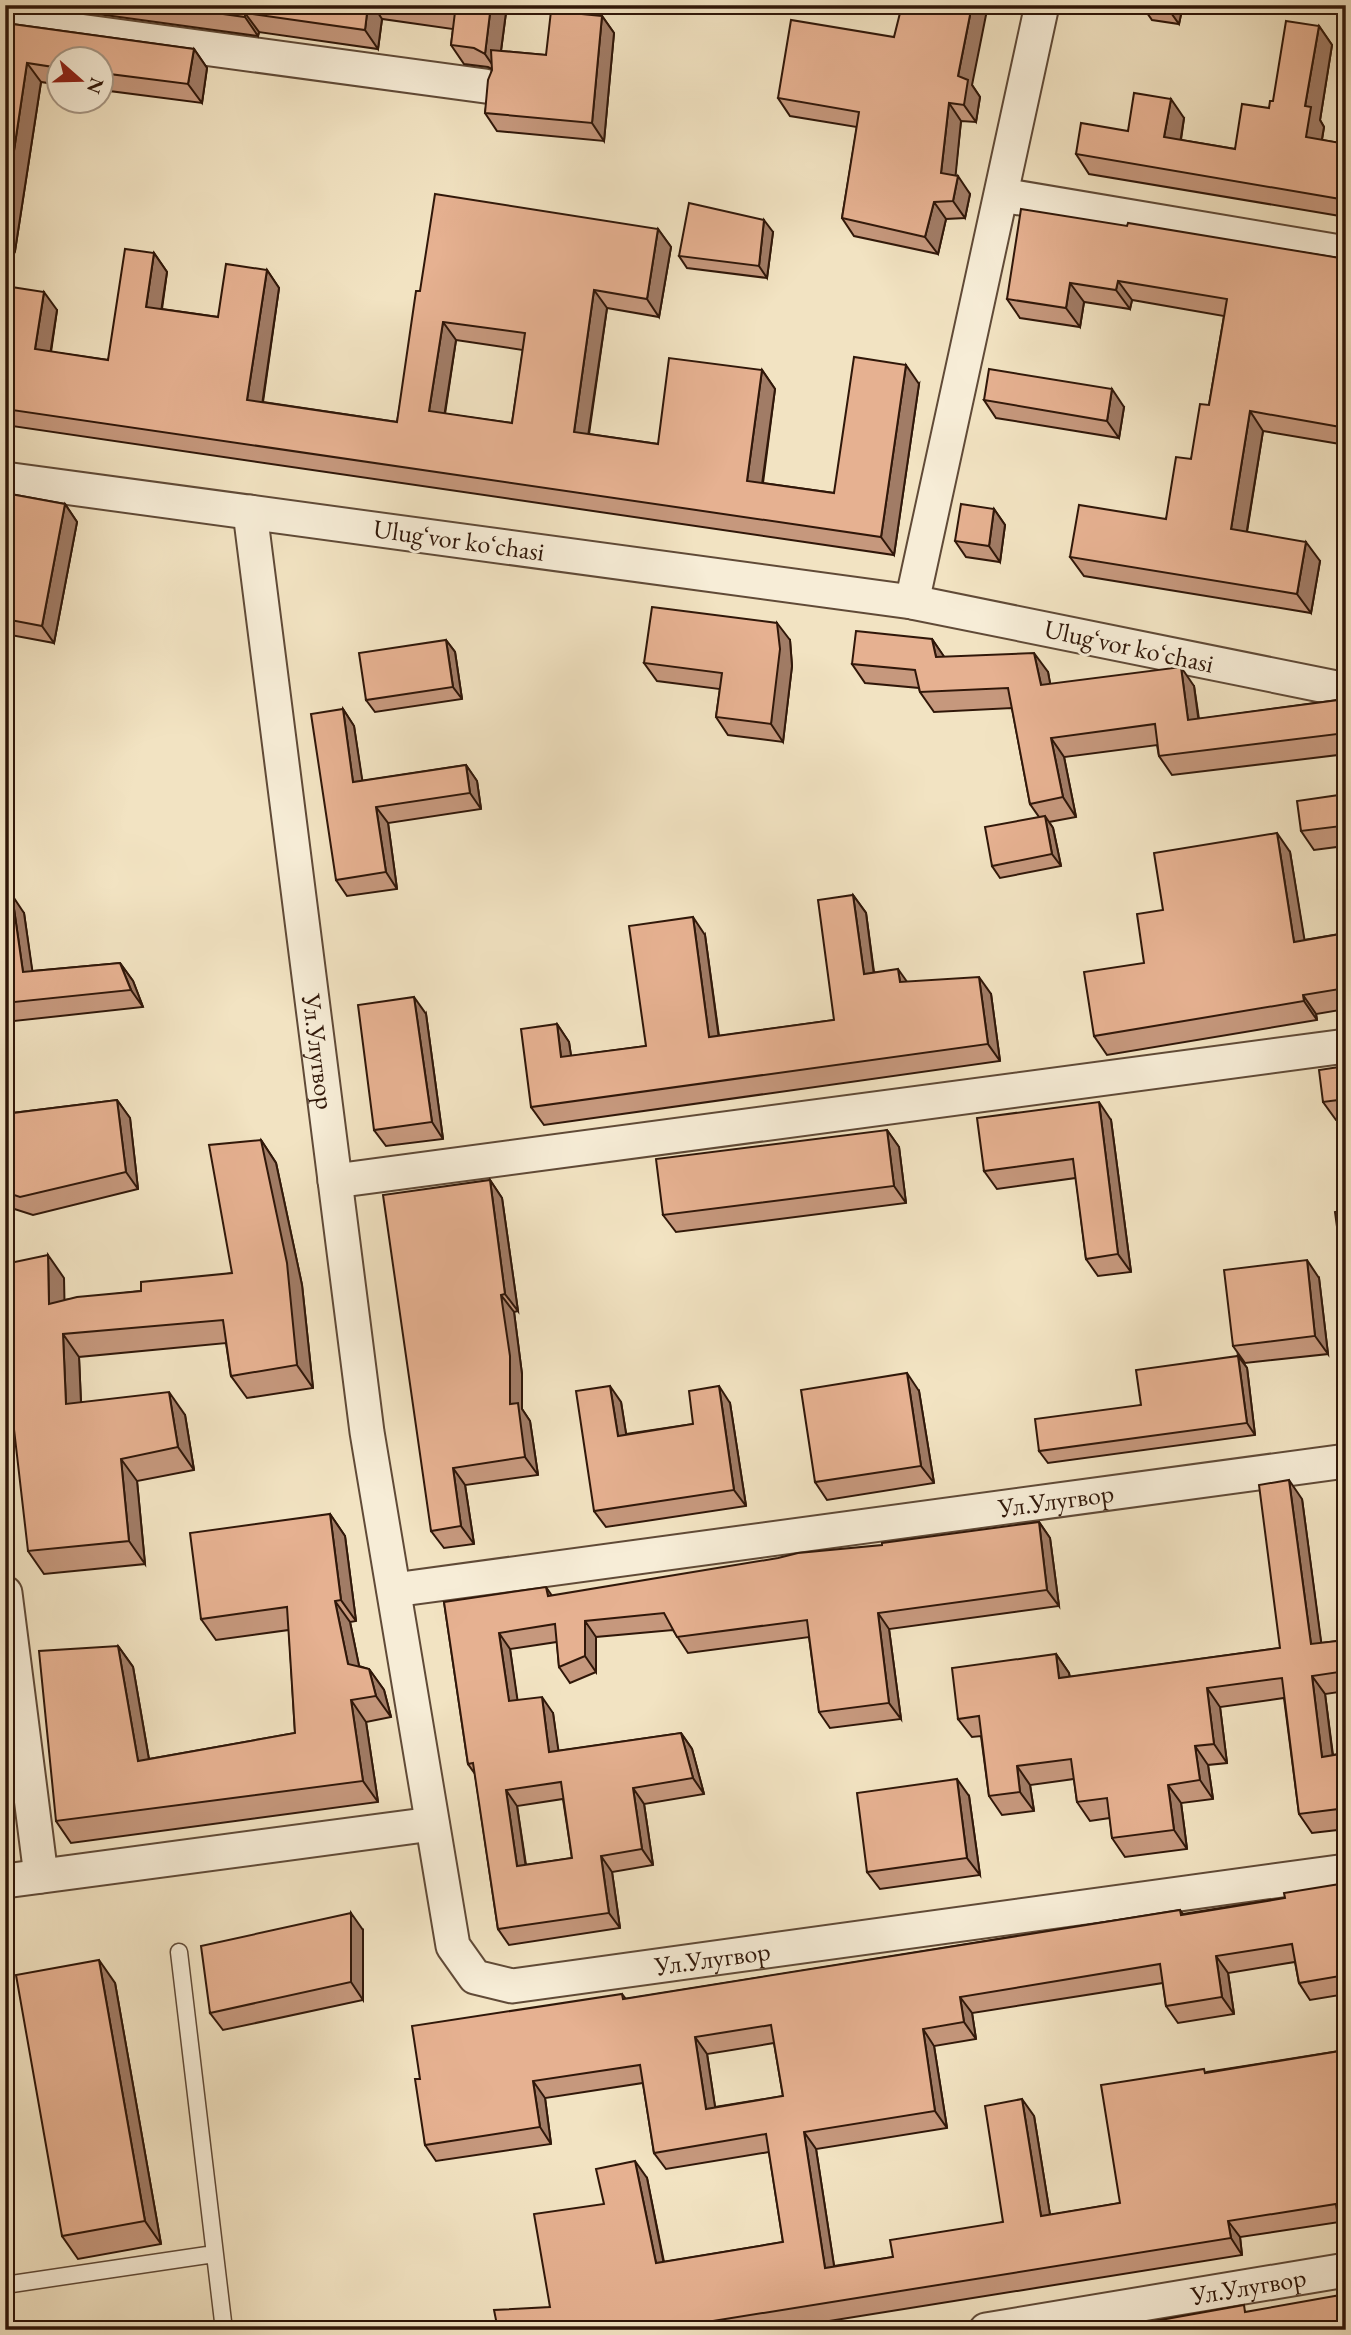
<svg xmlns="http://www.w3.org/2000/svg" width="1351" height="2335" font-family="'EB Garamond',serif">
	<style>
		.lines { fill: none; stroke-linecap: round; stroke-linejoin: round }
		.lane-casing { stroke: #604a37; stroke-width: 19 }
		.street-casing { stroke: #604a37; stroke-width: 37 }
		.lane { stroke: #f7edd7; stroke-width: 16 }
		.street { stroke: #f7edd7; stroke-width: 33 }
		.wall { fill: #c6987d; stroke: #301709; stroke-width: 2; fill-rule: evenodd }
		.shaded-wall { fill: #a17c66; stroke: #301709; stroke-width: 2 }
		.building { fill: #e6b191; stroke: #301709; stroke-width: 2; fill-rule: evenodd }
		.labels { text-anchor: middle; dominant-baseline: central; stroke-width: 6; stroke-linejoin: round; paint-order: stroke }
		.street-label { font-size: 26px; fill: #301709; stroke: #f7edd7 }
	</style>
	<rect width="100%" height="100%" fill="#f2e3c2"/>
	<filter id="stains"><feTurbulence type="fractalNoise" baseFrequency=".00286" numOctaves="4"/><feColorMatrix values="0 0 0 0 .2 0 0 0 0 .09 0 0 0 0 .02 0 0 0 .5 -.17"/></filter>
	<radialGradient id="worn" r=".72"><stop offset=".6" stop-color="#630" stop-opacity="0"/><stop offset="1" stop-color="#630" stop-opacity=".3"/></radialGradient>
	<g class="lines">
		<g class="lane-casing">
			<path id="lane" d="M179,1952L224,2330
				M5,2285L214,2254"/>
		</g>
		<g class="street-casing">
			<g id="street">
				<path d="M5,21L485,86"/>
				<path d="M1002,195L1346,253"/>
				<path d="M5,479L912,602L1346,690"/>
				<path id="s1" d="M250,512L367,1432L453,1946L475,1977L512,1986L1346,1871"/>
				<path d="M912,602L1042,5"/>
				<path d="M335,1181L1346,1046"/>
				<path id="s2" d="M394,1590L1346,1461"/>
				<path d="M5,1593L41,1876"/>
				<path d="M5,1881L432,1824"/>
				<path id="s3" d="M986,2330L1346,2270"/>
			</g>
		</g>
		<use href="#lane" class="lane"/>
		<use href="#street" class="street"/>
	</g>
	<path class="wall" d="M32,5H507L501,51L546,55L602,16L614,33L604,141L497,131L485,113L492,69L488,67L464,64L451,45L453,29L382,19L378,49L259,32L258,36Z
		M1102,5H1183L1179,24L1152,20L1147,13Z
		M5,23L194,49L207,68L202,103L102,90V60H60V85L41,82L15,251L5,249Z
		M1319,26L1332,45L1320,120L1324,127L1322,140L1346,144V217L1089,174L1076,154L1128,131L1184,118L1181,140L1235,149L1269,108Z
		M894,37L972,85L980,97L976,122L961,121L955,176L970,194L965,218L946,219L938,254L854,236L842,218L857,127L790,116L778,98Z
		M1127,226L1346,259V445L1263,431L1247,532L1320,561L1311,613L1084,576L1070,557L1166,519L1191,459L1209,405L1224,316L1132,300L1130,309L1084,302L1080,327L1020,318L1007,299Z
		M658,229L671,247L659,317L607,308L589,434L658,444L762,370L775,389L763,483L834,493L919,384L894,555L5,425V286L57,310L51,352L108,360L154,253L167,272L162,309L218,317L267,270L279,288L263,402L397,422L420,291ZM456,340L523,350L512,423L445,414Z
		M773,232L767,278L687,268L679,256Z
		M984,400L1124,407L1119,438L996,418Z
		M5,493L65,504L77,522L54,643L5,634Z
		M994,509L1005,525L1000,562L966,557L955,541Z
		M932,639L944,657L1048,672L1050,684L1194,686L1199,719L1346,699V754L1172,775L1159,756L1157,745L1064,757L1076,817L1049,822L1053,828L1061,866L1000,878L992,866L1039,817L1030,804L1012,708L934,712L920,692L919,688L865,683L852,664Z
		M446,640L455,652L462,699L375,712L366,700Z
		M790,640L792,666L783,742L728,735L716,717L720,689L657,681L644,663Z
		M343,709L354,726L362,781L466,765L477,781L481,809L388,823L397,889L347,896L336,880Z
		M1346,794L1344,846L1314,850L1301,831Z
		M1290,852L1304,940L1346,933V1009L1316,1014L1317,1020L1107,1055L1094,1036L1144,963L1163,910Z
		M5,895L24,913L32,971L120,963L133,981L143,1007L5,1022Z
		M853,895L866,913L874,972L907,982L991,994L1000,1061L544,1125L531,1107L557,1024L569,1042L571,1056L646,1046L705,935L719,1036L834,1020Z
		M426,1014L443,1139L386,1146L374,1130Z
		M1346,1066V1118L1336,1120L1323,1102Z
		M117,1100L130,1118L138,1189L33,1215L5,1206V1114Z
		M1111,1120L1131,1272L1098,1276L1086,1259L1076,1178L997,1189L984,1171Z
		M887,1130L899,1147L906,1203L676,1232L663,1215Z
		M261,1140L276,1163L302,1285L313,1388L247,1398L231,1376L226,1343L79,1357L81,1402L185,1415L194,1470L137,1481L145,1564L44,1574L28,1551L64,1278V1300L141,1291L232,1273Z
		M490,1180L502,1198L518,1311L514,1312L522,1374V1409L530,1421L538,1475L465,1485L474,1544L444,1548L431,1531Z
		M1319,1278L1328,1354L1245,1363L1233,1346Z
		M1238,1356L1247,1368L1255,1435L1048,1463L1039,1451L1141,1405Z
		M919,1391L934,1483L827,1500L815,1482Z
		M621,1402L626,1434L693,1424L730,1403L746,1506L606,1527L594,1511Z
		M1302,1499L1321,1643L1346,1640V1691L1325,1694L1333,1755L1346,1753V1829L1312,1833L1299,1814L1284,1698L1220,1707L1227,1763L1208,1765L1213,1799L1181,1803L1187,1849L1125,1857L1112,1838L1110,1818L1090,1821L1077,1802L1074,1779L1030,1785L1034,1811L1002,1815L989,1796L981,1736L972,1737L958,1719L1056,1654L1069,1673L1070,1677L1280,1648Z
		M330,1514L345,1536L356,1621L350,1622L359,1666L369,1669L384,1690L391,1717L366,1722L378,1802L71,1843L56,1821L118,1646L133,1667L149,1759L295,1733L289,1630L216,1640L201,1619Z
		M1039,1522L1050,1538L1059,1606L889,1629L901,1719L830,1728L819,1712L809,1637L688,1653L673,1630L596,1637V1672L570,1683L559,1667L557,1642L510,1649L517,1700L553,1713L558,1751L681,1733L692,1749L704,1794L644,1804L653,1865L612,1872L620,1928L509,1945L498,1929L475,1774L468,1764L444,1602L552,1596ZM563,1799L572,1858L526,1865L517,1806Z
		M969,1796L980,1875L880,1889L867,1872Z
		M1346,1883V1994L1310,2000L1299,1983L1295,1962L1228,1973L1234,2014L1178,2023L1166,2006L1163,1983L972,2013L976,2039L934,2046L947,2128L816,2149L834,2266L893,2257L1003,2222L1034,2116L1050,2215L1120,2203L1207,2072L1346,2050V2232L1339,2222L1240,2237L1242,2255L773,2330H498L550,2307L604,2204L647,2178L664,2262L783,2242L769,2152L666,2169L654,2153L643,2083L545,2098L551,2144L436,2161L425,2145L420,2079L622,1994L626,1999L1180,1910L1183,1914L1285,1898ZM774,2043L783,2096L715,2107L707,2054Z
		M363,1930V2000L223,2030L210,2013Z
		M115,1983L161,2244L78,2259L62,2236Z"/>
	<path class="shaded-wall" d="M368,5H373L382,19L378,49L365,30Z
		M491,5H507L498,73L485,54Z
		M972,5H988L972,85L980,97L976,122L964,105L958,76Z
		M1170,5H1183L1179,24L1169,10Z
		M245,13L259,32L258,36L245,17Z
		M602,16L614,33L604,141L592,123Z
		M1319,26L1332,45L1320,120L1324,127L1319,156L1306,137L1305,106Z
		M194,49L207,68L202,103L188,84Z
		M27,63L41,82L15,251L5,236V211Z
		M1171,99L1184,118L1178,156L1164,137Z
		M949,103L961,121L954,191L941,173Z
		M958,176L970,194L965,218L953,201Z
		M934,202L946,219L938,254L925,237Z
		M764,220L773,232L767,278L759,266Z
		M658,229L671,247L659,317L647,299Z
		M154,253L167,272L159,325L146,307Z
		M267,270L279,288L260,419L247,400Z
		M1118,281L1132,300L1130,309L1116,290Z
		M1070,283L1084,302L1080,327L1066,308Z
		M594,290L607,308L586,450L574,432Z
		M44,292L57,310L48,368L35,349Z
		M443,322L456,340L442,430L429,411Z
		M906,365L919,384L894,555L881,537Z
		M762,370L775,389L760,499L747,481Z
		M1112,389L1124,407L1119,438L1107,421Z
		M1250,411L1263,431L1244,548L1231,529Z
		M65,504L77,522L54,643L42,626Z
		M994,509L1005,525L1000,562L989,546Z
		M1306,542L1320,561L1311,613L1297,594Z
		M777,623L790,640L792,666L783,742L771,724Z
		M932,639L945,658L936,657Z
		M446,640L455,652L462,699L453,687Z
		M1034,653L1048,672L1054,704L1041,685Z
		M1181,667L1194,686L1201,739L1188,720Z
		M343,709L354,726L365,798L353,782Z
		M1051,738L1064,757L1076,817L1063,797Z
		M466,765L477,781L481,809L470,793Z
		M376,807L388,823L397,889L386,872Z
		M1045,816L1053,828L1061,866L1052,854Z
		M1277,833L1290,852L1308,961L1294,942Z
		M12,895L24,913L35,989L23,972Z
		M853,895L866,913L876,991L864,974Z
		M693,917L705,935L721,1054L709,1037Z
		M120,963L133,981L143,1007L131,990Z
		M898,969L910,986L900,982Z
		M979,977L991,994L1000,1061L988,1044Z
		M1303,995L1316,1014L1317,1020L1304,1001Z
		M414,997L426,1014L443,1139L432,1122Z
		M557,1024L569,1042L574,1075L561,1057Z
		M117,1100L130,1118L138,1189L126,1172Z
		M1099,1102L1111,1120L1131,1272L1118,1254Z
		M887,1130L899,1147L906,1203L894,1186Z
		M261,1140L276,1163L302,1285L313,1388L297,1365Z
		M490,1180L502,1198L518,1311L505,1294Z
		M48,1255L64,1278L65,1326L49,1304Z
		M1307,1260L1319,1278L1328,1354L1315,1336Z
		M501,1295L514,1312L522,1374V1409L530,1421L538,1475L525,1457L510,1404Z
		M63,1334L79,1357L82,1426L66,1404Z
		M1238,1356L1247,1368L1255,1435L1247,1423Z
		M907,1373L919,1391L934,1483L921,1466Z
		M610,1386L621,1402L629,1452L618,1436Z
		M719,1386L730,1403L746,1506L734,1490Z
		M169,1392L185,1415L194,1470L178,1447Z
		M121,1459L137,1481L145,1564L129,1541Z
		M453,1468L465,1485L474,1544L461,1526Z
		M1289,1480L1302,1499L1324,1663L1311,1644Z
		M330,1514L345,1536L356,1621L341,1600Z
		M1039,1522L1050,1538L1059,1606L1047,1590Z
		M546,1587L557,1603L548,1596Z
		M335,1601L350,1622L363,1685L348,1664Z
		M878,1613L889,1629L901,1719L889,1703Z
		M585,1621L596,1637V1672L585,1656Z
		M499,1633L510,1649L520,1717L509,1701Z
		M118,1646L133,1667L153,1783L138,1761Z
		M1056,1654L1069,1673L1072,1697L1059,1678Z
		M369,1669L384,1690L391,1717L376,1696Z
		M1312,1676L1325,1694L1335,1775L1322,1757Z
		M1207,1688L1220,1707L1227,1763L1214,1744Z
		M542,1697L553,1713L561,1768L549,1752Z
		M351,1700L366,1722L378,1802L363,1781Z
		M681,1733L692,1749L704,1794L693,1778Z
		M1195,1746L1208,1765L1213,1799L1200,1780Z
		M1017,1766L1030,1785L1034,1811L1020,1792Z
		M957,1779L969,1796L980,1875L967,1858Z
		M1168,1785L1181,1803L1187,1849L1174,1830Z
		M633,1788L644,1804L653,1865L642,1849Z
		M506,1790L517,1806L528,1882L517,1866Z
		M601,1856L612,1872L620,1928L609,1913Z
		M351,1913L363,1930V2000L351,1982Z
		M1216,1956L1228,1973L1234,2014L1222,1997Z
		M99,1960L115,1983L161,2244L145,2221Z
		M960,1997L972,2013L976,2039L964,2022Z
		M923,2029L934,2046L947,2128L935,2111Z
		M695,2037L707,2054L718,2126L706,2109Z
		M533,2081L545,2098L551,2144L540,2127Z
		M1022,2099L1034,2116L1053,2233L1041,2216Z
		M804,2132L816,2149L837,2285L825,2268Z
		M635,2161L647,2178L667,2280L656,2263Z
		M1228,2221L1240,2237L1242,2255L1231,2238Z"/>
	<path class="building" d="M159,5H368L365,30L245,13V17Z
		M407,5H491L485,54L474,48L451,45L455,12Z
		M902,5H972L958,76L968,80L964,105L949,103L941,173L958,176L953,201L934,202L925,237L842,218L859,112L778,98L791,20L894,37Z
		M1142,5H1170L1169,10Z
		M551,11L602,16L592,123L485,113L488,80L492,70L491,50L546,55Z
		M1286,21L1319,26L1305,106L1311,107L1306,137L1346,144V200L1076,154L1081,123L1128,131L1134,93L1171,99L1164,137L1235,149L1242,104L1269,108L1270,101H1273Z
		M5,23L194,49L188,84L102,73V60H60V68L27,63L5,211Z
		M435,194L658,229L647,299L594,290L574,432L658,444L669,358L762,370L747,481L834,493L854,357L906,365L881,537L5,409V286L44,292L35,349L108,360L125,249L154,253L146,307L218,317L226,264L267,270L247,400L397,422L416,291H420ZM443,322L525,333L512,423L429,411Z
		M689,203L764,220L759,266L679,256Z
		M1021,209L1127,226L1128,223L1346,259V428L1250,411L1231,529L1306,542L1297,594L1070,557L1079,505L1166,519L1176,457L1191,459L1200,404L1209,405L1227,299L1118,281L1116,290L1070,283L1066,308L1007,299Z
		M989,369L1112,389L1107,421L984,400Z
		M5,493L65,504L42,626L5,619Z
		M961,504L994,509L989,546L955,541Z
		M652,607L777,623L780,649L771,724L716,717L722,673L644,663Z
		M856,631L932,639L936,657L1034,653L1041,685L1181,667L1188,720L1346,699V740L1345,733L1159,756L1155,724L1051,738L1063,797L1030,804L1008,688L920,692L915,670L852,664Z
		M446,640L453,687L366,700L359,653Z
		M343,709L353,782L466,765L470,793L376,807L386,872L336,880L311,714Z
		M1346,794V854L1341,826L1301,831L1297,801Z
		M1045,816L1052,854L992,866L985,827Z
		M1277,833L1294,942L1346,933V988L1303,995L1304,1001L1094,1036L1084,972L1144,963L1137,914L1163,910L1154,853Z
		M5,895H12L23,972L120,963L131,990L5,1003Z
		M853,895L864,974L898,969L900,982L979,977L988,1044L531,1107L521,1029L557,1024L561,1057L646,1046L629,926L693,917L709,1037L834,1020L818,900Z
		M414,997L432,1122L374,1130L358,1005Z
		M1346,1066V1099L1323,1102L1319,1070Z
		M117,1100L126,1172L20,1197L5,1192V1114Z
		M1099,1102L1118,1254L1086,1259L1073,1159L984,1171L977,1118Z
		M887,1130L894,1186L663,1215L656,1159Z
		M261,1140L287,1263L297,1365L231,1376L223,1320L63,1334L66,1404L169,1392L178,1447L121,1459L129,1541L28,1551L5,1351V1264L48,1255L49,1304L77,1297L141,1291V1282L232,1273L209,1145Z
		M490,1180L505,1294L501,1295L510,1356V1404L518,1403L525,1457L453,1468L461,1526L431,1531L383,1195Z
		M1346,1210V1255L1341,1256L1335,1212Z
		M1307,1260L1315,1336L1233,1346L1224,1270Z
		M1238,1356L1247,1423L1039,1451L1035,1419L1141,1405L1136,1370Z
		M907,1373L921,1466L815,1482L801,1390Z
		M610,1386L618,1436L693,1424L689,1391L719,1386L734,1490L594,1511L576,1391Z
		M1289,1480L1311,1644L1346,1640V1671L1312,1676L1322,1757L1346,1753V1808L1299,1814L1282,1678L1207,1688L1214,1744L1195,1746L1200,1780L1168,1785L1174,1830L1112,1838L1107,1798L1077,1802L1071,1759L1017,1766L1020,1792L989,1796L979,1716L958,1719L952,1668L1056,1654L1059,1678L1280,1648L1259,1485Z
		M330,1514L341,1600L335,1601L348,1664L369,1669L376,1696L351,1700L363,1781L56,1821L39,1651L118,1646L138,1761L295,1733L287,1607L201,1619L190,1533Z
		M1039,1522L1047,1590L878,1613L889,1703L819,1712L807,1620L677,1637L664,1613L585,1621V1656L559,1667L555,1624L499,1633L509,1701L542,1697L549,1752L681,1733L693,1778L633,1788L642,1849L601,1856L609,1913L498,1929L473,1763L468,1764L444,1602L546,1587L548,1596L778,1558L798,1553L882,1545V1543ZM561,1782L572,1858L517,1866L506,1790Z
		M957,1779L967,1858L867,1872L857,1793Z
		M1346,1883V1975L1299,1983L1292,1944L1216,1956L1222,1997L1166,2006L1160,1964L960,1997L964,2022L923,2029L935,2111L804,2132L825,2268L893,2257L890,2240L1003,2222L985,2106L1022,2099L1041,2216L1120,2203L1101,2085L1204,2069L1205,2073L1346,2050V2222L1339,2223L1336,2204L1228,2221L1231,2238L657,2330H498L494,2310L550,2307L534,2214L604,2204L596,2169L635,2161L656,2263L783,2242L766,2134L654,2153L640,2065L533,2081L540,2127L425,2145L415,2079H420L412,2026L622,1994L623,1999L1180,1910L1181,1915L1285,1898L1284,1893ZM771,2025L783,2096L706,2109L695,2037Z
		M351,1913V1982L210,2013L201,1946Z
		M99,1960L145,2221L62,2236L16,1975Z
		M1346,2294V2330H1105L1244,2305L1245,2312Z"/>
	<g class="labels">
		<g class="street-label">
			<text transform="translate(459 540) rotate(8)">Ulugʻvor koʻchasi</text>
			<text transform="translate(1129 646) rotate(12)">Ulugʻvor koʻchasi</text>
			<text stroke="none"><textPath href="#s1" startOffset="544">Ул.Улугвор</textPath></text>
			<text stroke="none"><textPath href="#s2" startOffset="668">Ул.Улугвор</textPath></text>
			<text stroke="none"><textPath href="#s1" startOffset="1727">Ул.Улугвор</textPath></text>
			<text stroke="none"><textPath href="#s3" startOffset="266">Ул.Улугвор</textPath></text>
		</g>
	</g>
	<rect width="1351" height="2335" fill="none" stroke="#f2e3c2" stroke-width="28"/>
	<rect x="7" y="7" width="1337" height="2321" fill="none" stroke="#301709" stroke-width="3.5"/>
	<rect x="14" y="14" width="1323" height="2307" fill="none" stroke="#301709" stroke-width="2"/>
	<g transform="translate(80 80) rotate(110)"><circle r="33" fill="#f7edd7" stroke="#a79785" stroke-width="2"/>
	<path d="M0-5L12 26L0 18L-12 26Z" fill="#8f2418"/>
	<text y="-10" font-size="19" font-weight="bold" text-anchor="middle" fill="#301709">N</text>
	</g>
	<rect width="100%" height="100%" filter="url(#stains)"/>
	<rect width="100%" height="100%" fill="url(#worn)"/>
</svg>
